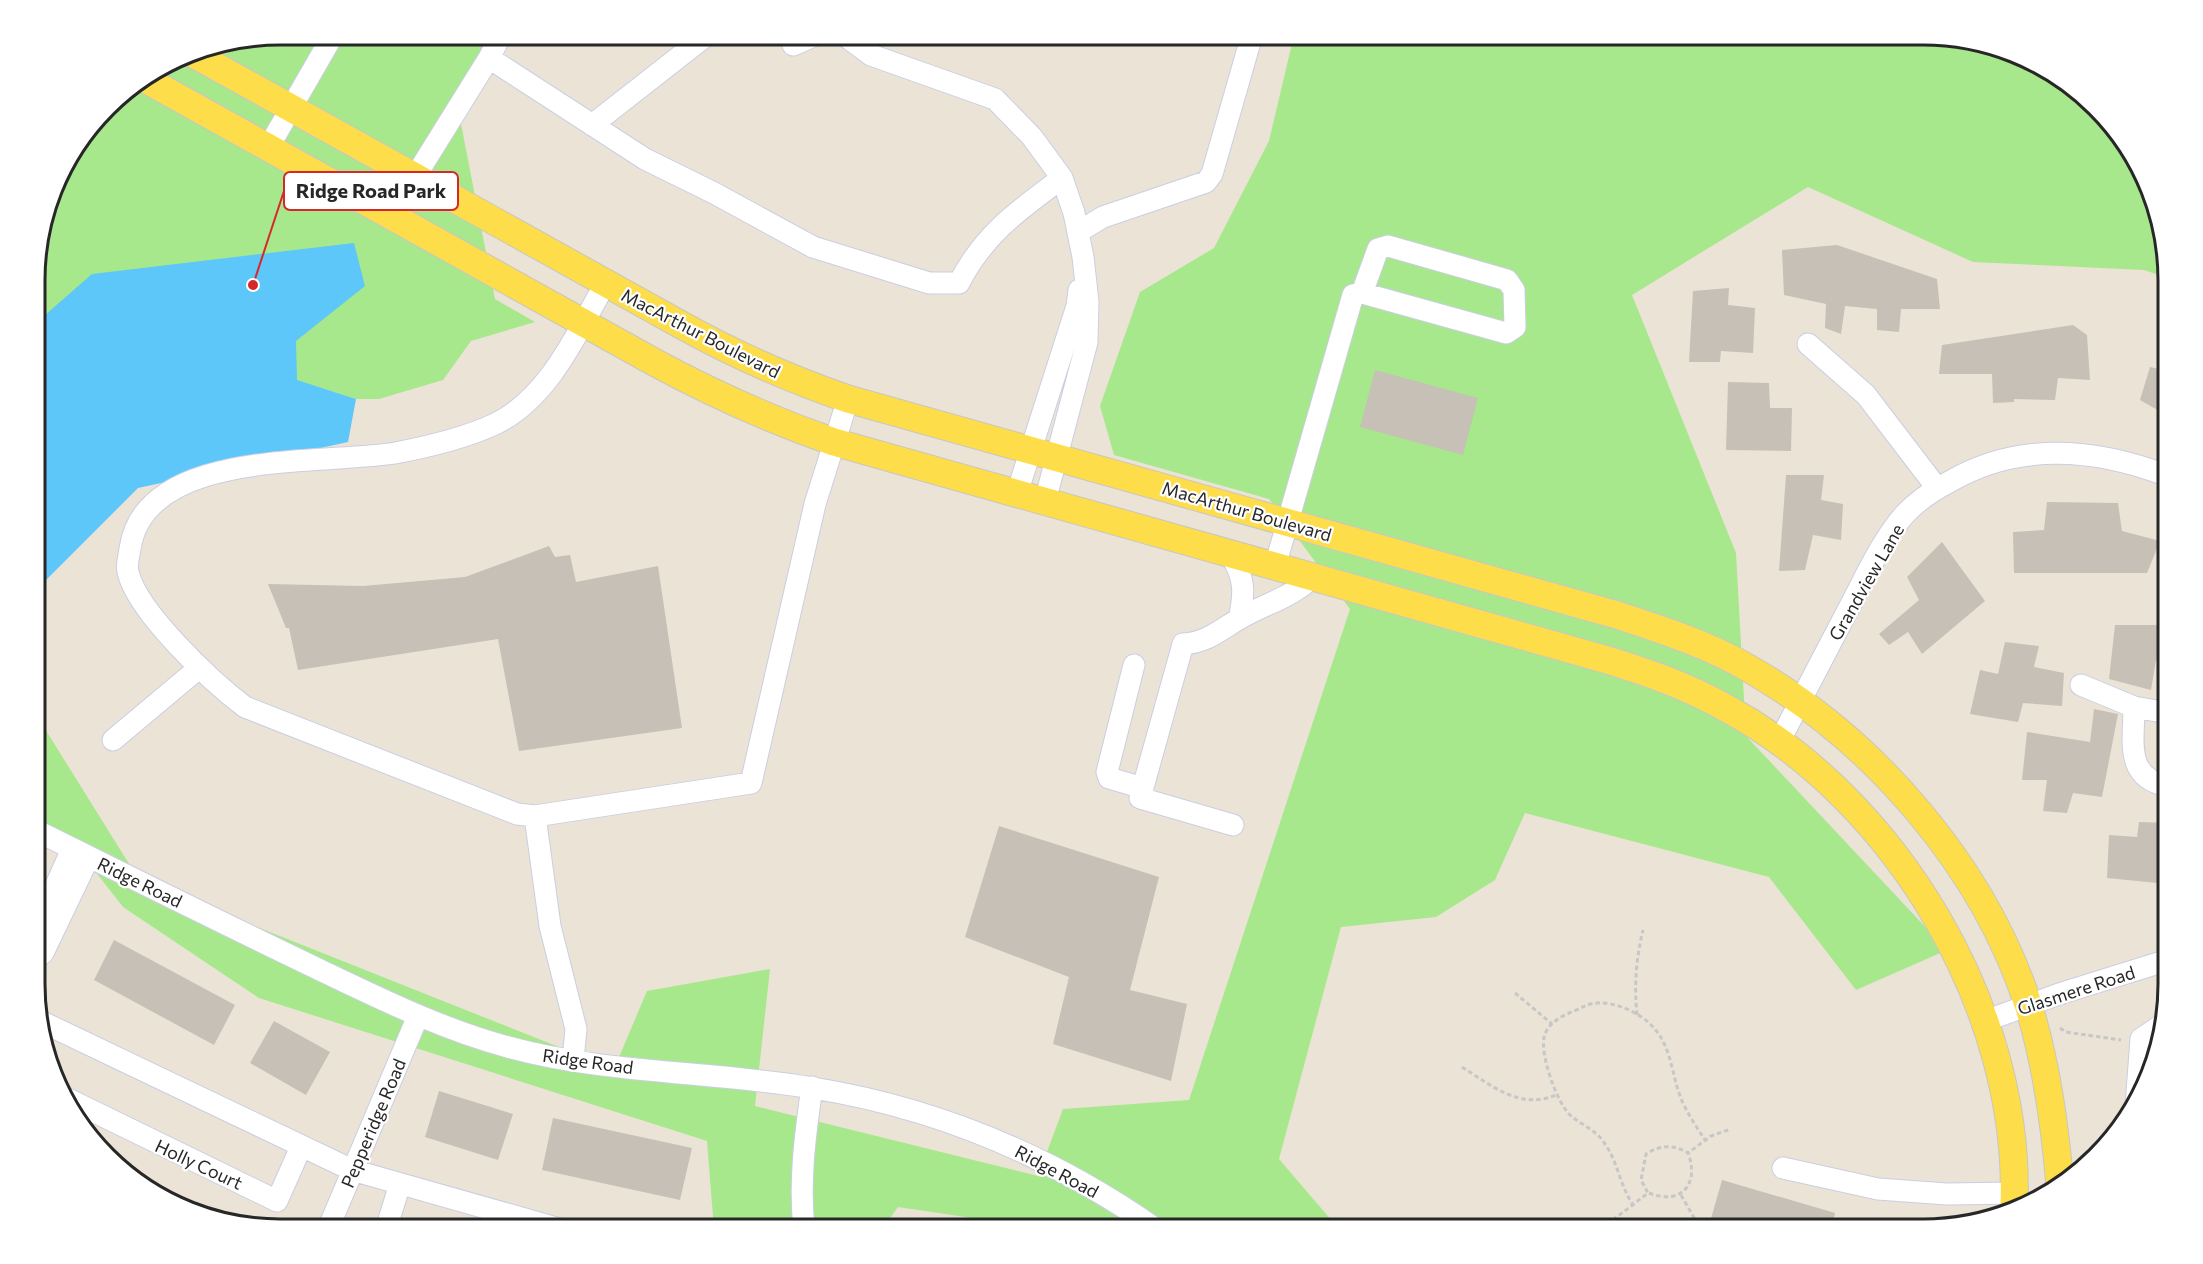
<svg xmlns="http://www.w3.org/2000/svg" width="2203" height="1264" font-family="Commissioner,sans-serif">
	<style>
		.green { fill: #a7e88c }
		.water { fill: #5dc7f9 }
		.building { fill: #c6c0b6 }
		.lines { fill: none; stroke-linecap: round; stroke-linejoin: round }
		.minor-casing { stroke: #cbcee2; stroke-width: 23 }
		.major-casing { stroke: #c7c7c7; stroke-width: 29 }
		.path { stroke: #c7c7c7; stroke-width: 3; stroke-dasharray: 4.5 3; stroke-linecap: butt }
		.minor { stroke: #fff; stroke-width: 21 }
		.major { stroke: #fddd49; stroke-width: 27 }
		.labels { text-anchor: middle; dominant-baseline: central; stroke-width: 4.5; stroke-linejoin: round; paint-order: stroke }
		.street-label { font-size: 18px; fill: #272727; stroke: #fff }
		.rim { fill: none; stroke: #272727; stroke-width: 3 }
		.leader { fill: none; stroke: #d62828; stroke-width: 2 }
		.callout-dot { fill: #d62828; stroke: #fff; stroke-width: 2 }
		.callout { fill: #fff; stroke: #d62828; stroke-width: 2 }
		.callout-label { font-size: 20px; text-anchor: middle; font-weight: bold; fill: #272727 }
	</style>
	<rect width="100%" height="100%" fill="#ebe3d6"/>
	<path class="green" d="M280,35H493L457,103L495,299L535,322L471,341L443,380L379,399H356L315,386L37,536V248L60,171L118,96L186,53Z
		M1294,35H1924L1987,43L2046,68L2096,106L2135,157L2168,263V278L2144,270L1973,262L1808,187L1632,295L1736,553L1746,736L1947,950L1856,990L1769,877L1525,813L1495,880L1436,917L1341,927L1279,1159L1339,1229H992L972,1218L898,1207L882,1229H714L707,1141L259,998L123,907L80,852L37,835V716L139,880L614,1069L647,991L770,969L755,1106L1038,1176L1063,1109L1189,1100L1350,609L1269,499L1114,455L1100,406L1140,292L1214,248L1269,141Z"/>
	<path class="water" d="M354,243L365,286L296,341L297,380L356,399L348,442L138,488L37,589V322L92,274Z"/>
	<path class="building" d="M1837,245L1937,279L1940,309H1901L1899,332L1877,330V309L1845,306L1841,334L1825,328L1826,304L1784,295L1782,250Z
		M1729,288L1728,305L1755,308L1753,353L1721,351L1720,362H1689L1693,291Z
		M2073,325L2087,335L2090,380L2058,378L2055,400L2014,399V402L1993,403L1992,374H1939L1942,345Z
		M2150,367L2168,371V416L2140,400Z
		M1375,370L1478,398L1463,455L1360,427Z
		M1728,382L1769,383L1770,408H1792L1791,451L1726,450Z
		M1786,475H1824L1821,500L1843,504L1841,540L1813,535L1805,570L1779,571Z
		M2047,502L2118,503L2122,531L2160,541L2147,573H2014L2013,532L2044,530Z
		M1942,542L1985,601L1922,654L1908,632L1889,645L1879,634L1919,600L1907,577Z
		M549,546L555,557L570,555L576,582L658,566L682,728L519,751L498,639L298,670L289,628H286L268,584L363,586L465,577Z
		M2115,625H2168V662L2156,660L2151,690L2109,679Z
		M2005,642L2039,646L2034,667L2064,673L2062,706L2023,703L2018,722L1970,714L1980,670L1998,674Z
		M2094,709L2118,714L2102,797L2073,793L2067,813L2043,811L2047,780H2022L2027,732L2090,742Z
		M2139,822L2168,823V884L2107,878L2109,835L2137,837Z
		M999,826L1159,877L1130,990L1187,1004L1171,1081L1053,1044L1069,977L965,937Z
		M114,940L235,1005L214,1045L94,980Z
		M274,1021L330,1052L306,1095L250,1063Z
		M439,1091L513,1114L498,1160L425,1137Z
		M553,1118L692,1148L680,1200L542,1170Z
		M1722,1180L1835,1213L1831,1229H1708Z"/>
	<g class="lines">
		<g class="minor-casing">
			<path id="minor" d="M844,35L871,55L995,99L1032,137L1062,178L1074,213L1083,257L1088,302L1087,342L1045,501
				M793,45L816,35
				M489,58L645,159L714,193L813,247L929,283H959C984,234 1019,210 1062,178
				M592,125L707,35
				M268,148L333,35
				M415,177L489,58L501,35
				M1078,232L1103,217L1206,182L1212,174L1252,35
				M605,284C577,333 549,398 495,424C465,438 427,447 395,453C321,465 144,448 130,549C129,556 126,565 128,572C137,612 212,682 245,707L517,814L535,816L751,783L815,504L848,399
				M1808,344L1866,395L1937,488
				M1017,493L1077,306L1079,290
				M1230,554C1245,578 1245,592 1239,619
				M1275,566L1353,295L1362,293L1506,333L1515,327L1514,290L1507,280L1388,246L1378,249L1362,293
				M1134,665L1107,772L1109,778L1143,788
				M2081,685L2134,707L2168,713
				M2134,707C2134,741 2124,778 2168,786
				M113,740L199,668
				M1779,742C1803,696 1827,650 1851,604C1867,574 1882,540 1905,514C1917,501 1934,490 1949,482C2019,441 2095,448 2168,476
				M535,816L550,926L576,1029L573,1060
				M1233,825L1140,798L1183,644C1206,643 1220,630 1239,619C1264,604 1291,598 1313,577
				M37,831C130,877 224,924 318,969C381,999 441,1029 508,1047C607,1074 712,1071 813,1088C937,1108 1053,1157 1156,1229
				M37,928L72,849
				M37,958L43,953L89,857
				M38,1020L352,1170L560,1229
				M1985,1021L2059,994L2168,960
				M68,1099L277,1201L301,1147
				M2136,1105L2141,1039L2160,1026
				M1783,1168L1878,1189L1947,1194L2015,1193
				M328,1229L418,1016
				M386,1229L400,1184
				M804,1229C799,1181 805,1136 812,1087"/>
		</g>
		<g class="major-casing">
			<path id="major" d="M190,52L676,322C731,353 787,378 848,399L1617,615C1662,630 1707,644 1748,668C1874,740 1984,867 2029,1007C2047,1066 2055,1125 2060,1186
				M145,79L654,362C713,394 771,420 834,442L1604,659C1647,672 1687,686 1726,708C1897,800 2022,1011 2014,1206"/>
		</g>
		<path class="path" d="M1515,993L1552,1024
			M1637,1015C1634,985 1636,959 1643,930
			M2060,1028L2066,1032L2121,1040
			M1462,1067C1492,1086 1520,1110 1556,1095
			M1649,1193C1681,1206 1700,1184 1688,1153
			M1681,1195L1696,1221
			M1634,1206C1620,1187 1618,1162 1605,1144C1597,1130 1581,1125 1570,1115C1557,1103 1538,1051 1545,1034C1551,1018 1571,1013 1585,1006C1604,997 1633,1009 1648,1022C1673,1044 1670,1073 1682,1101C1688,1114 1697,1128 1705,1140
			M1613,1220L1648,1193L1641,1180L1646,1154C1660,1145 1673,1144 1688,1153L1711,1136L1731,1129"/>
		<use href="#minor" class="minor"/>
		<use href="#major" class="major"/>
	</g>
	<g class="labels">
		<g class="street-label">
			<text transform="translate(701 333) rotate(27)">MacArthur Boulevard</text>
			<text transform="translate(1247 511) rotate(16)">MacArthur Boulevard</text>
			<text transform="translate(1866 582) rotate(-60)">Grandview Lane</text>
			<text transform="translate(140 882) rotate(26)">Ridge Road</text>
			<text transform="translate(2076 990) rotate(-18)">Glasmere Road</text>
			<text transform="translate(588 1061) rotate(8)">Ridge Road</text>
			<text transform="translate(373 1123) rotate(-67)">Pepperidge Road</text>
			<text transform="translate(199 1164) rotate(25)">Holly Court</text>
			<text transform="translate(1057 1171) rotate(28)">Ridge Road</text>
		</g>
	</g>
	<path d="M0 0H2203V1264H0ZM280 45H1923A235 235 0 0 1 2158 280V984A235 235 0 0 1 1923 1219H280A235 235 0 0 1 45 984V280A235 235 0 0 1 280 45Z" fill="#fff" fill-rule="evenodd"/>
	<path class="rim" d="M280 45H1923A235 235 0 0 1 2158 280V984A235 235 0 0 1 1923 1219H280A235 235 0 0 1 45 984V280A235 235 0 0 1 280 45Z"/>
	<path class="leader" d="M253 285L284 191"/>
	<circle class="callout-dot" cx="253" cy="285" r="6"/>
	<rect class="callout" x="284" y="172" width="174" height="38" rx="6"/>
	<g class="callout-label">
		<text x="371" y="198">Ridge Road Park</text>
	</g>
</svg>
